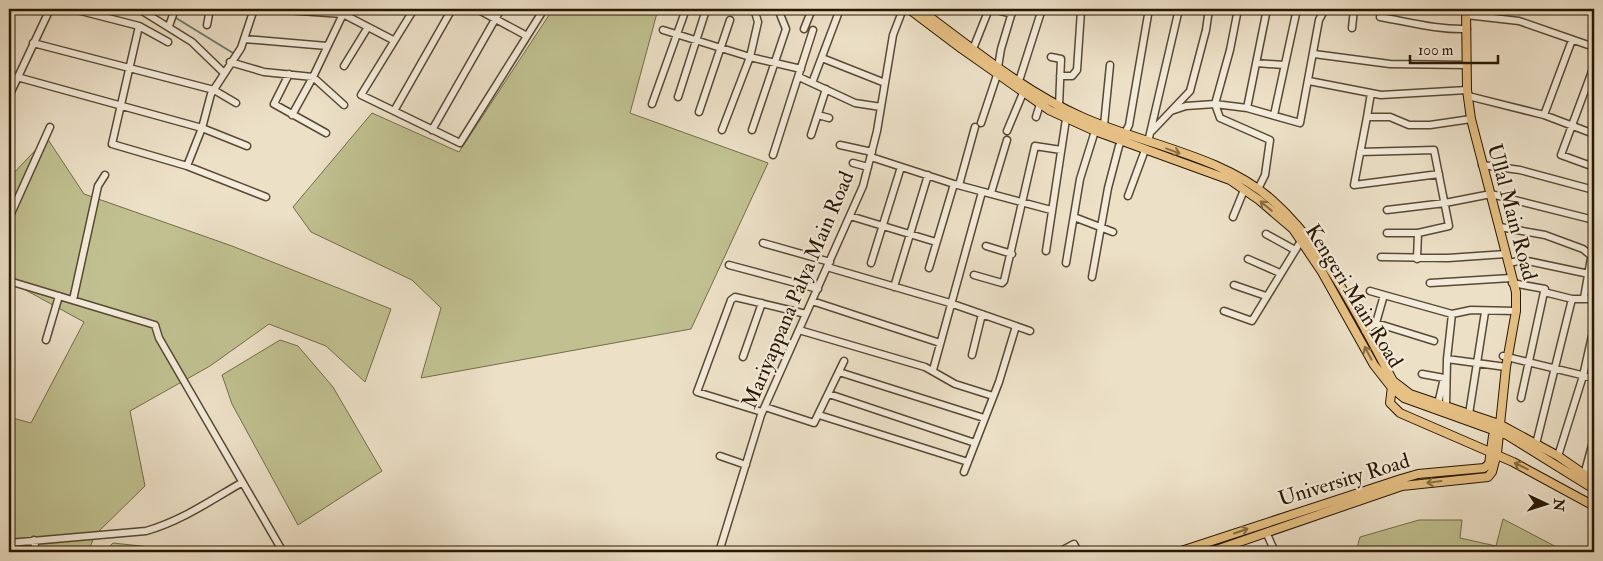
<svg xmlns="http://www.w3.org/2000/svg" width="1603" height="561" font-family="'IM FELL Double Pica',serif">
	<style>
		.green { fill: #c0c090; stroke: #746c48 }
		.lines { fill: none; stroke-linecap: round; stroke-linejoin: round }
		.stream { stroke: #6c7b6a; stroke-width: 2 }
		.minor-casing { stroke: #594932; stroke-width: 9 }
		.major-casing { stroke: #281700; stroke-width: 10 }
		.minor { stroke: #f3ebdb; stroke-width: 6 }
		.major { stroke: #e6c084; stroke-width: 8 }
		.oneway { stroke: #876c42 }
		.labels { text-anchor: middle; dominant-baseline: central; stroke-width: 4.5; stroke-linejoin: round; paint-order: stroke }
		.street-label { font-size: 21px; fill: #281700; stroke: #f3ebdb }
	</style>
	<rect width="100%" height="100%" fill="#ece0c7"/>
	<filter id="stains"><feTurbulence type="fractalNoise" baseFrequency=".004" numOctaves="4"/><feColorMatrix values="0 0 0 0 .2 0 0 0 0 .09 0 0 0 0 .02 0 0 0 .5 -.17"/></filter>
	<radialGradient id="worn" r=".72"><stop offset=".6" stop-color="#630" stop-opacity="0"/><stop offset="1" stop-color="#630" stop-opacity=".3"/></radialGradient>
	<path class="green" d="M553,9H646L657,13L630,113L768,163L691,329L421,378L441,308L412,280L311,232L293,207L372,113L459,152Z
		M47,138L84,194L232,246L391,309L365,382L326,346L269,324L210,366L130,411L145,486L95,535L88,552H9V417L31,423L84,322L9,281V178Z
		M280,340L298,346L333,387L382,471L298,525L232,404L222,375Z
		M1503,519L1566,552H1356L1360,537L1419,520H1462L1460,538L1496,546Z
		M113,543L169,549L170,552H104Z"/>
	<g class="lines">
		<path class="stream" d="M161,9L168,13
			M176,18L233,53"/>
		<g class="minor-casing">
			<path id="minor" d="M73,9L139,26L112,144L187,166L266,197
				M139,9L192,42L224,73
				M270,9L343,14L393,40
				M414,9L361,95L460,143L544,9
				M477,9L527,36
				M731,9H736
				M992,9L1012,14
				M1267,9L1247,108L1300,123L1319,20L1325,9
				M1382,9L1380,17C1409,22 1438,30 1467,29
				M1466,15L1519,21L1594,47
				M207,25L210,9
				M139,26L168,42
				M169,26L175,9
				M1352,28L1354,9
				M804,29L812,9
				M663,30L750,57L801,69
				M244,39L327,46
				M33,43L214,90L236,103
				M973,49L989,9
				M1314,54L1390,64L1467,65
				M1051,57L1061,59L1059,106
				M822,58L885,83
				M230,62L264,72L313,77L344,105
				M1256,63L1284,65
				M344,66L368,27
				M1594,66L1561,155L1594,167
				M998,67L1001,49L1013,9
				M289,74L274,104L326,133
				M1060,76H1072L1077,70L1081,11
				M17,77L202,128L247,146
				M799,77L855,103L881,107
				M1019,81L1042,9
				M1309,81L1381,95L1467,90
				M812,83L840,9
				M1371,93L1367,117H1390L1409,125H1430L1471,119
				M9,96L50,9
				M1468,96L1544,115L1594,134
				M678,97L705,13
				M652,104L686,9
				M1215,104L1220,118L1270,140L1265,175L1258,189
				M1215,104L1247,108
				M394,111L452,9
				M1171,111L1186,106L1215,104L1230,50L1238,9
				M699,112L730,20
				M292,115L313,77L343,14
				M818,115L829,118
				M1274,115L1297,9
				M1544,115L1572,40
				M1036,117L1040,104
				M1367,117L1354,185L1439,174
				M981,123L997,75
				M1104,125L1110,65
				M432,130L501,9
				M722,130L750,57L758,22L754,9
				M752,130L786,29L780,14L781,9
				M1007,131L1023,93
				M1152,131L1190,91L1206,30L1209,9
				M1125,133L1129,125L1149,9
				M811,135L826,89
				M1148,142L1179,9
				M840,145L872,152
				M1360,152L1434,150L1449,226L1418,233H1387
				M773,155L813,30
				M871,157L954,184L1051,210
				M853,163L868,167
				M1482,165L1520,170L1594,190
				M187,166L202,128L211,94L241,48L254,9
				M959,185L975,127
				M991,193L1007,140
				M1128,196L1145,150
				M1387,210L1445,203L1491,194L1594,220
				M850,216L936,242
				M1074,217L1113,232
				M1233,217L1244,190
				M9,218L50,127
				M1500,227L1545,235L1583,249L1594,258
				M1266,234L1295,250
				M763,243L830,262
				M986,246L1012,254
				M1046,251L1066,119
				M1381,257L1448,258L1506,254
				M1248,259L1280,273
				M1417,259L1418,233
				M871,263L901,167
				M1066,263L1080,179L1095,131
				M1509,263L1523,260L1589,274
				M729,265L818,289
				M827,267L950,303L1030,331
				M929,268L954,184
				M974,275L1002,283L1004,281L1035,146L1061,150
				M1092,277L1108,188L1119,146L1122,140
				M9,281L155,325L159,338L283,552
				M1430,283L1511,278
				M1512,283L1545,289
				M1234,285L1266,296
				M894,287L928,175
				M1370,291L1384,295
				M1584,298L1594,241
				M73,300L98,186L105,175
				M812,301L940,343
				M1224,311L1252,321L1301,241
				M1376,323L1434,341
				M799,330L925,367L955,384L993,396
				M1365,331L1376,323L1384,295L1452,314
				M46,340L59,296
				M972,355L982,314
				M1503,356L1594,378
				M743,357L762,303
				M1447,359L1506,367
				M933,370L982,192
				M839,372L984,418
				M1422,374L1444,378L1438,404
				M829,394L975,443
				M1521,398L1544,292L1572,299H1594
				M765,407L814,423L844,361
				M1446,407L1447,359L1452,314L1471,310L1516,311
				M762,412L697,392L731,300L735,297L806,314
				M1469,414L1485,312
				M819,415L968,462
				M1536,444L1572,299
				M720,456L746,465
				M1558,456L1583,376L1594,327
				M964,472L999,382L1016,326
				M1584,475L1594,438
				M1266,532L1275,552
				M34,540L36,552
				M9,543L146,531C181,521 210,501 241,483
				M719,552L761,415L863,186L877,131L893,35L903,9
				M1059,552L1074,544L1078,552"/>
		</g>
		<g class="major-casing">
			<path id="major" d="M909,9L962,49L1049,110L1095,131L1230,180L1259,200L1293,229L1322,272L1374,365L1392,388L1404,398L1507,435L1594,489
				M919,9C971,47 1023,91 1082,117C1142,144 1223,156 1272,200C1326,248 1359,318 1393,381L1410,394L1499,424L1558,456L1594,481
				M1392,386L1390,403L1400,413L1513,462L1594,506
				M1178,552L1401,479L1418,474L1484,468L1489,464L1493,436
				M1210,552L1402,486L1488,477L1492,472L1497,453L1506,367L1516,311V292L1471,119L1467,90L1466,9"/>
		</g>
		<use href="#minor" class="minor"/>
		<use href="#major" class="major"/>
	</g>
	<defs><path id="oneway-shaft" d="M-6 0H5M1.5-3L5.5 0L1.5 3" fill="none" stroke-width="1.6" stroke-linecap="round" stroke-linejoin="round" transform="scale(1.25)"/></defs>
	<g class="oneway">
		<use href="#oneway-shaft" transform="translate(1173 151) rotate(20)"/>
		<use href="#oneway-shaft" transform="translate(1266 206) rotate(-140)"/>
		<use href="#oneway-shaft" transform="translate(1368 353) rotate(-118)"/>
		<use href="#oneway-shaft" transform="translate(1521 466) rotate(-154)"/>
		<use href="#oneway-shaft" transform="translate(1434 482) rotate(172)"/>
		<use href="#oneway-shaft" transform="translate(1241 531) rotate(-19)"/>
	</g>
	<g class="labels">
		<g class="street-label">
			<text transform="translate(1512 212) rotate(75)">Ullal Main Road</text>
			<text transform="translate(798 290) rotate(-67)">Mariyappana Palya Main Road</text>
			<text transform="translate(1354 296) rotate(58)">Kengeri Main Road</text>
			<text transform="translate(1344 480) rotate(-17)">University Road</text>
		</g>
	</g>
	<rect width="1603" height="561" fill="none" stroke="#ece0c7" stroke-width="30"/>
	<rect x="10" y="10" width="1583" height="541" fill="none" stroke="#281700" stroke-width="2.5"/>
	<rect x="15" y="15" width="1573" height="531" fill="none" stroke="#281700"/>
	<g transform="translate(1546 504) rotate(94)" stroke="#f3ebdb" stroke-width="4" paint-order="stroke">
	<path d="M0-4L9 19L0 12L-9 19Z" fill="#281700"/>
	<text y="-8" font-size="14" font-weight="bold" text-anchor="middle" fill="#281700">N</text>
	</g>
	<path d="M1410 55v8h88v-8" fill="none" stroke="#281700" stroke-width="2.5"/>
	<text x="1418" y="55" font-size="15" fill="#281700" stroke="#f3ebdb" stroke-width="4" paint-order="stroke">100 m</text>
	<rect width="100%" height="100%" filter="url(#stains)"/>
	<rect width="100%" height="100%" fill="url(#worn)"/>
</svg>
